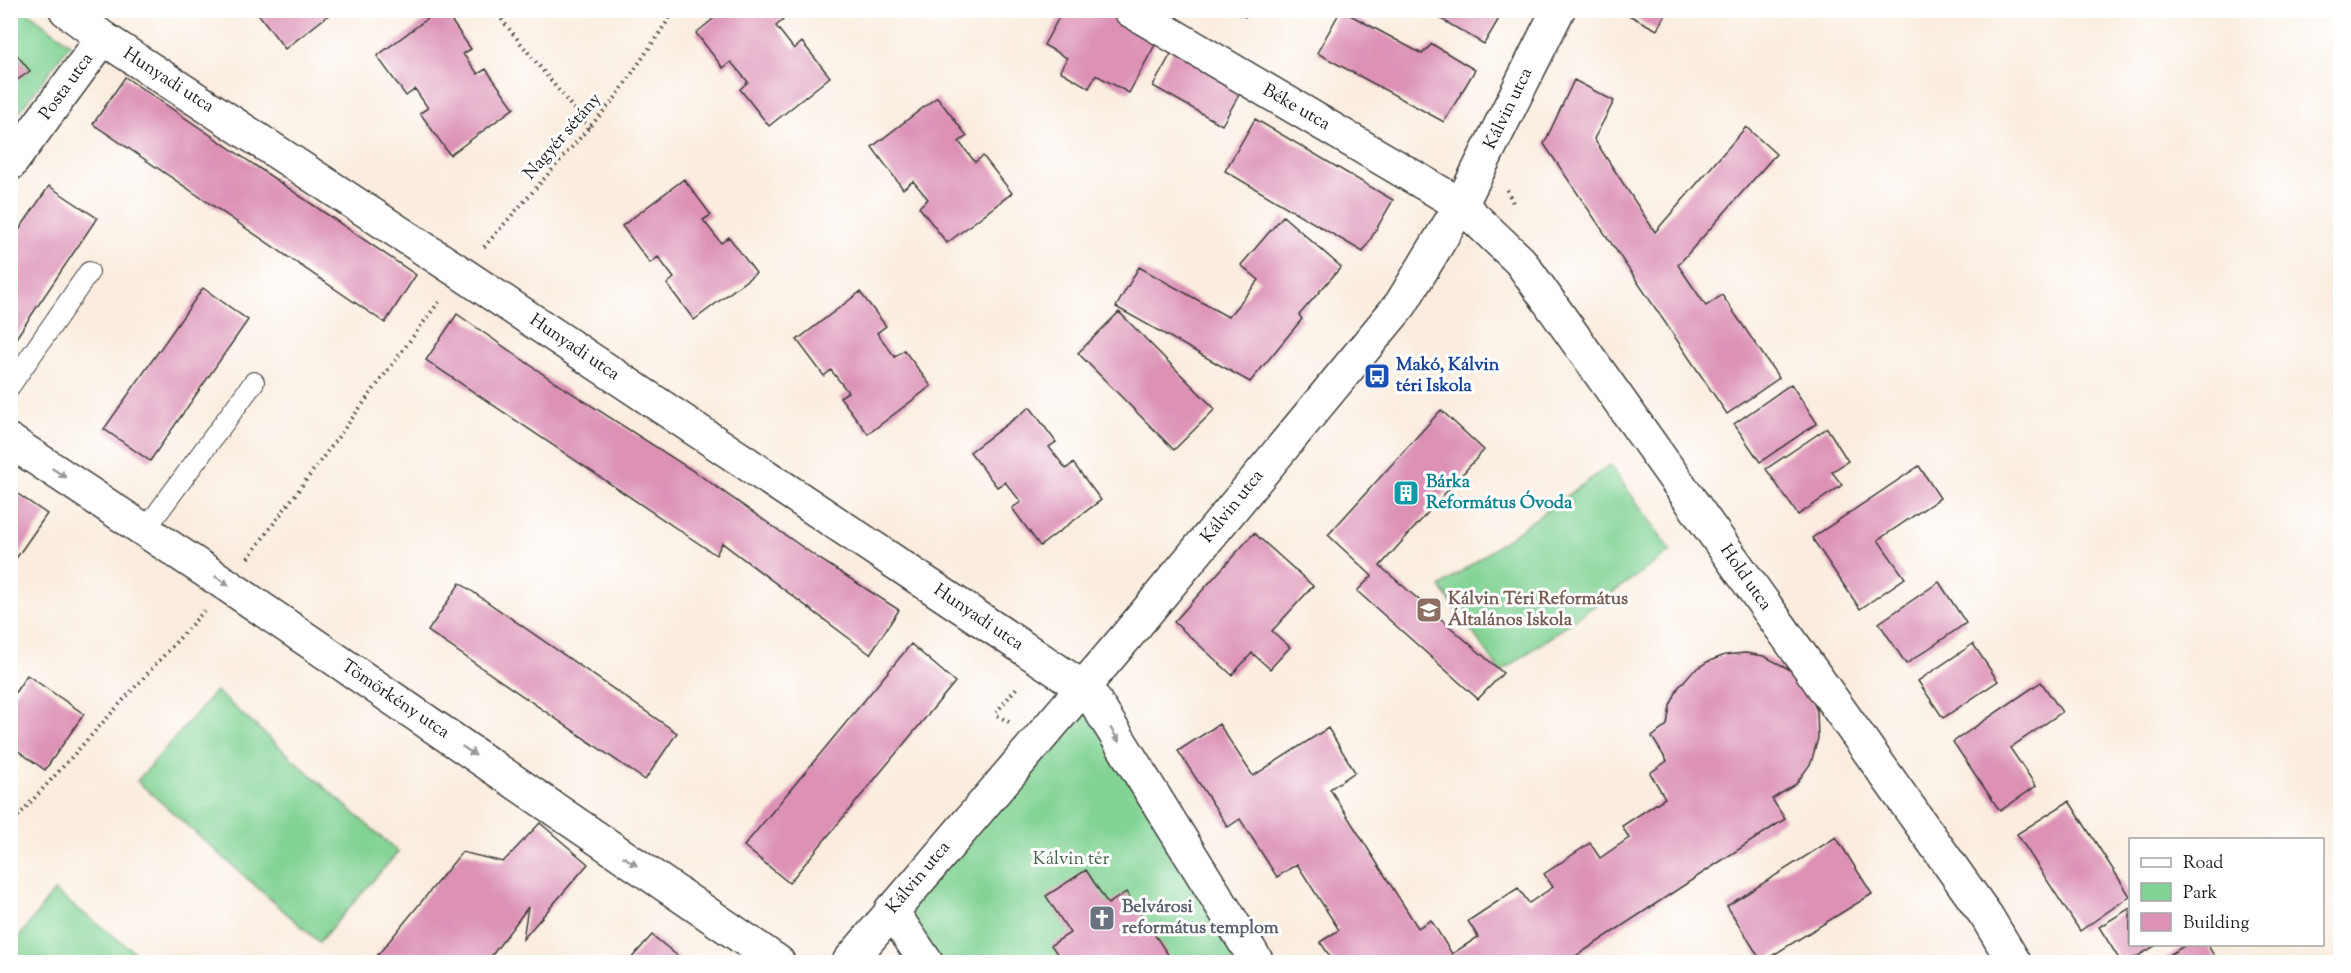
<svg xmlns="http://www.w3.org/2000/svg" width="2351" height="973" font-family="'Sorts Mill Goudy',serif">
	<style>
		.green { fill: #82d394; stroke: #4f7858; stroke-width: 1.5 }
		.building { fill: #dc91b5 }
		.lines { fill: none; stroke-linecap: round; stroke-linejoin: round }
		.service-casing { stroke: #3d3b39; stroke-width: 22 }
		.minor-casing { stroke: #3d3b39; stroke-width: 36 }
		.path { stroke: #3d3b39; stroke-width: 4; stroke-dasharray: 1.5 4.5; stroke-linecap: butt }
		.service { stroke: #fff; stroke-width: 20 }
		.minor { stroke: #fff; stroke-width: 33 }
		.oneway { fill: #999 }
		.labels { text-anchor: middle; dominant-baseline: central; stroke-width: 6; stroke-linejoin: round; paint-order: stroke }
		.street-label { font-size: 18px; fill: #1c1c1c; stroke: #fff }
		.transit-label { font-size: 18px; font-weight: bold; fill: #164399; stroke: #fff; text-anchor: start }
		.culture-label { font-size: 18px; font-weight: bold; fill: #0d838f; stroke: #fff; text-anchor: start }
		.education-label { font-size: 18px; font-weight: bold; fill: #785e54; stroke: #fff; text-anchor: start }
		.park-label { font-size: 18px; fill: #45654c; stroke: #fff }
		.worship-label { font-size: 18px; font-weight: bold; fill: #5b616d; stroke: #fff; text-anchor: start }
	</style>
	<rect width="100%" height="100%" fill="#fff"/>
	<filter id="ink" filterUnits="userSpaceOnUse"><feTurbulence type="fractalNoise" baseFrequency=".0167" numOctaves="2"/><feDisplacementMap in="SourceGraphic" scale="12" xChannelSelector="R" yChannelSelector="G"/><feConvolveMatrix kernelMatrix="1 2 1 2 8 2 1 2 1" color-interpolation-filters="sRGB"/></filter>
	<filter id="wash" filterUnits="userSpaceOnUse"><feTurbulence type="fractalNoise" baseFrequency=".008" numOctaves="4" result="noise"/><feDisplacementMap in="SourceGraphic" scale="24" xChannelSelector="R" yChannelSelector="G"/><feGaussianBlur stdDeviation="1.35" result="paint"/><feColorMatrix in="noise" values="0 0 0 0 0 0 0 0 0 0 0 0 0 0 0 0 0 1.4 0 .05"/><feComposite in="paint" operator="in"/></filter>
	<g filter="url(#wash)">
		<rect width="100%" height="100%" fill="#faeddf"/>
		<path class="green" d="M11,11H26L70,44L11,123Z
			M1610,465L1671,551L1501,672L1440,587Z
			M1082,687L1257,962H926L891,910Z
			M216,691L398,852L319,942L137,781Z
			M54,891L148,962H11V948Z"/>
		<g id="blocks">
			<path class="building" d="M259,10H335L285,49L257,12Z
				M439,10H444L471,49L463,54L478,74L486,69L514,108L450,155L420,113L428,108L415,89L406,96L377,56Z
				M724,10H776L783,20L776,26L794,49L802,42L830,77L769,126L740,89L748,82L731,62L723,68L696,33Z
				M1063,10H1106L1158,39L1129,93L1096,75L1089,88L1060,71L1067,58L1044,45Z
				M1234,10H1249L1245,17Z
				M1341,10L1422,54L1432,44L1475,70L1444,122L1317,53Z
				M1436,10H1504L1484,44L1434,15Z
				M1619,10H1667L1657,30Z
				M1176,45L1245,84L1222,125L1153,86Z
				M10,46L30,71L10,85Z
				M125,77L416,275L385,323L93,124Z
				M1574,80L1614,101L1594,139L1655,232L1746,127L1776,154L1678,265L1706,306L1722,295L1779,378L1727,414L1544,144Z
				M937,97L967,136L959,142L975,162L983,156L1012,193L947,243L919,207L928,199L913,181L903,189L872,147Z
				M1255,119L1393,200L1363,252L1225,171Z
				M684,179L711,215L703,220L721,243L729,237L756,273L694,320L667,284L674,278L658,257L650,263L622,226Z
				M49,186L97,218L10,347V243Z
				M1283,216L1341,267L1299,315L1302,319L1250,382L1116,307L1139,267L1228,317L1259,280L1241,265Z
				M203,288L248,320L150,461L104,429Z
				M860,292L886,326L877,333L895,357L904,350L931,386L868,434L840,397L848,392L831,370L824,376L797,340Z
				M1119,312L1215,409L1174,450L1078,353Z
				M457,314L553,381L698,474L818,558L899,610L870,654L722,543L716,555L426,360Z
				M1791,384L1817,423L1760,462L1734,424Z
				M1030,407L1056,442L1049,447L1066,469L1073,463L1101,500L1040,546L1012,508L1021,502L1005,482L997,487L970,452Z
				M1441,410L1484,450L1380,566L1503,673L1478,699L1357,591L1372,576L1328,535Z
				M1827,428L1848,461L1832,472L1842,485L1798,515L1766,469Z
				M1919,466L1940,498L1878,540L1905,578L1860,609L1812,538Z
				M12,490L47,514L10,567V492Z
				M1254,533L1313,586L1272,631L1290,647L1270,669L1252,653L1232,675L1174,622Z
				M1939,582L1966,623L1906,664L1879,623Z
				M460,583L677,733L645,780L428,631Z
				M911,644L955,682L789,883L744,846Z
				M1973,644L1998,681L1943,718L1918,681Z
				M1745,653L1764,656L1787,668L1797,676L1812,699L1817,711L1818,738L1811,763L1796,784L1772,799L1785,819L1567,962H1495L1492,957L1484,962H1334L1320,942L1339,930L1297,864L1277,877L1240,819L1228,827L1178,751L1219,724L1253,776L1328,728L1355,772L1330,789L1418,928L1431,920L1452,954L1478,937L1468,921L1518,888L1529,903L1553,887L1544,874L1590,843L1600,858L1629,838L1622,826L1665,798L1650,773L1667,761L1652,737L1667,725L1670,706L1678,688L1691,673L1707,662L1725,655Z
				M27,675L84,714L45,770L10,745V700Z
				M2041,682L2062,712L2010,748L2036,786L2000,811L1953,742Z
				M2069,801L2130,896L2080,931L2017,834Z
				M540,823L588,864L523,939L528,907L487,962H372L462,852L503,862Z
				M1836,837L1872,894L1762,962L1727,906Z
				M1086,870L1108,904L1126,892L1173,962H1063L1051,945L1070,933L1046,896Z
				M2130,908V944H2158L2128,962H2121L2099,927Z
				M652,935L685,962H628Z
				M2187,944H2207L2218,962H2158Z"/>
		</g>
	</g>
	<g filter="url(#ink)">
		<use href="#blocks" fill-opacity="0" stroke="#3d3b39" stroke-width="1.5"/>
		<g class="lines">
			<g class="service-casing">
				<path id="service" d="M10,386L89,272
					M145,530L254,382"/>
			</g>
			<g class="minor-casing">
				<path id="minor" d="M66,10L103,38L461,273L1082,687L1093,698L1257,962
					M1130,10L1461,205L1520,261L1987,917L2014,962
					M10,164L103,38
					M10,441L227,585L778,962
					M891,910L926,962
					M849,962L1126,637L1401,304L1461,205L1558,10"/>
			</g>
			<path class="path" d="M494,10L589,128
				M1507,190L1514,205
				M484,247L616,97L675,10
				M248,558L441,299
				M1009,722L995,714L1018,686
				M10,825L205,610"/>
			<use href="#service" class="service"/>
			<use href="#minor" class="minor"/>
		</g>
		<defs><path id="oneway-solid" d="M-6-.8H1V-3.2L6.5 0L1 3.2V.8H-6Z" transform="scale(1.5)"/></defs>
		<g class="oneway">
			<use href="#oneway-solid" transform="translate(59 473) rotate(34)"/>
			<use href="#oneway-solid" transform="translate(222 581) rotate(34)"/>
			<use href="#oneway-solid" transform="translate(1115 735) rotate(58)"/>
			<use href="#oneway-solid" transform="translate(469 751) rotate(34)"/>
			<use href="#oneway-solid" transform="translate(630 861) rotate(34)"/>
		</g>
	</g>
	<defs>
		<g id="bus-square" transform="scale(1.35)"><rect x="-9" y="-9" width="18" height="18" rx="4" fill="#1a4fb4" stroke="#fff"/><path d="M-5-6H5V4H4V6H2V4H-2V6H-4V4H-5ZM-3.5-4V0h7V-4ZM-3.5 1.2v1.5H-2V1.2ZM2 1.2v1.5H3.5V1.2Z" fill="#fff"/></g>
		<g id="building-square" transform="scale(1.35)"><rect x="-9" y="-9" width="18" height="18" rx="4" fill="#0f9aa8" stroke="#fff"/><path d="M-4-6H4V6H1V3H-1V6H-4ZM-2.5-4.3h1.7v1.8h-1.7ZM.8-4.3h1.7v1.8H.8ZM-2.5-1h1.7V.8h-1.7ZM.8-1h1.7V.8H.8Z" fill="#fff"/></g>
		<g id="school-square" transform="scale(1.35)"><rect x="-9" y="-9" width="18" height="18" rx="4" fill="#8d6e63" stroke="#fff"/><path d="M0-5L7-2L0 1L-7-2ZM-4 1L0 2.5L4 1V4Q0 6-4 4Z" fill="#fff"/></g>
		<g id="church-square" transform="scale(1.35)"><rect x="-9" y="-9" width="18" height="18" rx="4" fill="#6b7280" stroke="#fff"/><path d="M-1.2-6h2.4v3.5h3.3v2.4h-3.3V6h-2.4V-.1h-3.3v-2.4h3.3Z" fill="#fff"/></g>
	</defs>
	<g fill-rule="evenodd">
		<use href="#bus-square" x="1377" y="376"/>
		<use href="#building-square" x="1406" y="493"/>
		<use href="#school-square" x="1429" y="610"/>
		<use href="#church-square" x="1102" y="918"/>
	</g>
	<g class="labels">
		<g class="street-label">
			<text transform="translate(168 81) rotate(33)">Hunyadi utca</text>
			<text transform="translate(67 87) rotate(-54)">Posta utca</text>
			<text transform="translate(1296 108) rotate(30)">Béke utca</text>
			<text transform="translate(1509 109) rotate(-64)">Kálvin utca</text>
			<text transform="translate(563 137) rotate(-49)">Nagyér sétány</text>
			<text transform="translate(574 348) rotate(34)">Hunyadi utca</text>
			<text transform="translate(1233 507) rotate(-51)">Kálvin utca</text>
			<text transform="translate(1745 578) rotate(55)">Hold utca</text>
			<text transform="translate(978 618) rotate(34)">Hunyadi utca</text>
			<text transform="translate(395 700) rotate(34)">Tömörkény utca</text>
			<text transform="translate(919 878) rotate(-50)">Kálvin utca</text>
		</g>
		<g class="transit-label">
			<text x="1396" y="366">Makó, Kálvin<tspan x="1396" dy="21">téri Iskola</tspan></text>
		</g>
		<g class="culture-label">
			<text x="1426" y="483">Bárka<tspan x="1426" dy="21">Református Óvoda</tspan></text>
		</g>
		<g class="education-label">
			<text x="1448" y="600">Kálvin Téri Református<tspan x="1448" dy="21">Általános Iskola</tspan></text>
		</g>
		<g class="park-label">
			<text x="1071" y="860">Kálvin tér</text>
		</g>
		<g class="worship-label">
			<text x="1122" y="908">Belvárosi<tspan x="1122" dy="21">református templom</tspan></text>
		</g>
	</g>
	<rect width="2351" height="973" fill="none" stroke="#fff" stroke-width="36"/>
	<rect x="2129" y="838" width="195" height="108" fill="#ffffff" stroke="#a4a4a4" stroke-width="1.5"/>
	<rect x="2141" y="858" width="30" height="9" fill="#ffffff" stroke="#a4a4a4" stroke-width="1.5"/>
	<text x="2183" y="868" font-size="18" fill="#1c1c1c">Road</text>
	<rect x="2141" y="883" width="30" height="18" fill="#82d394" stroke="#a4a4a4" stroke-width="1.5"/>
	<text x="2183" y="898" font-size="18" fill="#1c1c1c">Park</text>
	<rect x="2141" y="913" width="30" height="18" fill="#dc91b5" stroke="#a4a4a4" stroke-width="1.5"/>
	<text x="2183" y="928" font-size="18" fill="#1c1c1c">Building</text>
</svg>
